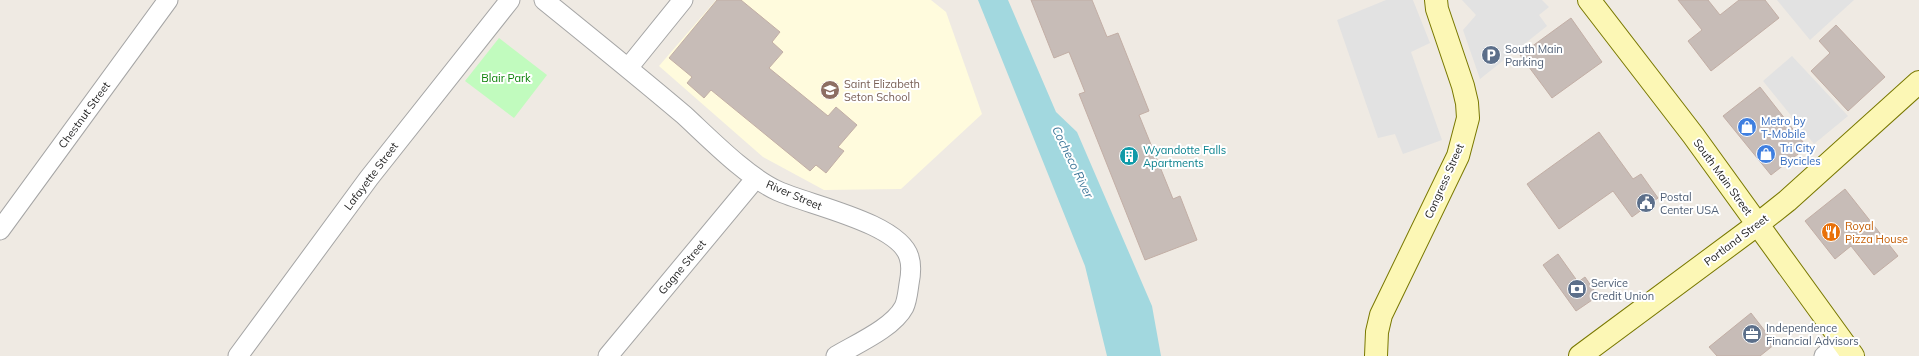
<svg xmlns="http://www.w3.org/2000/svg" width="1919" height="356" font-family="Mulish,sans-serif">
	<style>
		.education { fill: #fffbdd }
		.park { fill: #c1fbbe }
		.parking { fill: #e2e2e2 }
		.water { fill: #a2d8df }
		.building { fill: #c7bcb7; stroke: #c2aea5 }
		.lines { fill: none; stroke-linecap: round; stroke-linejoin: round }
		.street-casing { stroke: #a5a5a5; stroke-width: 21 }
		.secondary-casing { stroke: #797801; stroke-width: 24 }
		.street { stroke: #fff; stroke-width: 19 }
		.secondary { stroke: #fcf7b5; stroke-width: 22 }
		.labels { text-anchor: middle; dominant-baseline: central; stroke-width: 4; stroke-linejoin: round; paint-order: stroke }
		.service-label { font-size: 11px; fill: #4e5e75; stroke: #fff; text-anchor: start }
		.park-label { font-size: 11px; fill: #0b8107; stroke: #fff }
		.education-label { font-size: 11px; fill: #785e54; stroke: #fff; text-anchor: start }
		.street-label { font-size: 11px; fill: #1e1e1e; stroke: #fff }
		.shop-label { font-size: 11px; fill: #366cbe; stroke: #fff; text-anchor: start }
		.culture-label { font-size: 11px; fill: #0d838f; stroke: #fff; text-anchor: start }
		.food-label { font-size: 11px; fill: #c56008; stroke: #fff; text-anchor: start }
		.water-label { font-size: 12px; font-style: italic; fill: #3e7799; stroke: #fff }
	</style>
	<rect width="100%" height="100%" fill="#efeae3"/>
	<path class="education" d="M716,0H931L946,12L982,114L901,189L824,190L763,157L659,66Z"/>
	<path class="park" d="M499,38L547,75L514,118L465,81Z"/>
	<path class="parking" d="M1386,0H1413L1430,43L1411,52L1442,140L1403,154L1395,134L1378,138L1337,20Z
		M1462,0H1542L1549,7L1539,15L1547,26L1480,79L1463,30L1476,15Z
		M1777,0H1854L1810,40Z
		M1792,56L1848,116L1814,144L1763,81Z"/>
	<path class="water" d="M978,0H1008L1056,112L1077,132L1152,306L1161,356H1107L1085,266Z"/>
	<path class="building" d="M717,0H741L780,32L772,42L783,52L769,68L828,116L836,107L857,125L838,147L844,151L826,173L816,165L810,171L711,90L704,98L687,83L692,77L669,58Z
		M1031,0H1092L1107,37L1118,33L1149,111L1139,115L1173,199L1180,196L1197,240L1145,260L1079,94L1085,92L1069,52L1054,58Z
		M1678,0H1708L1720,15L1739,0H1765L1779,18L1711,71L1688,41L1702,30Z
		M1571,18L1602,62L1552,98L1520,55Z
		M1836,25L1885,77L1848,111L1811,71L1830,53L1819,41Z
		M1760,87L1807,147L1771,175L1723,116Z
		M1599,132L1633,179L1641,174L1658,198L1632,217L1613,191L1559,229L1527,184Z
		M1845,189L1898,256L1874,275L1851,246L1835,259L1805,221Z
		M1558,254L1578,282L1585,277L1598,296L1576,311L1543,265Z
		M1751,313L1775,344L1760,356H1717L1709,347Z"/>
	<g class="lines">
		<g class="street-casing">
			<path id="street" d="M544,0C591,38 638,76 684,115C710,139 747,177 778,191C809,205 899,223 909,257C912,266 911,274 909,284C908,291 907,301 904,307C893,328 856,344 836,356
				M628,68L683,0
				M0,230L168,0
				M238,356L369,178L510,0
				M608,356L756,178
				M1824,356L1843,341"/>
		</g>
		<g class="secondary-casing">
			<path id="secondary" d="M1589,0L1693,135L1853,356
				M1376,356L1377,332L1381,315L1458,156L1468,118L1467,103L1463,86L1437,9L1436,0
				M1580,356L1758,224L1787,201L1919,82"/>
		</g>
		<use href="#street" class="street"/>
		<use href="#secondary" class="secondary"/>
	</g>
	<defs>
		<g id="parking-disc" transform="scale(1)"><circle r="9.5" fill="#5c6f8a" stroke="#fff"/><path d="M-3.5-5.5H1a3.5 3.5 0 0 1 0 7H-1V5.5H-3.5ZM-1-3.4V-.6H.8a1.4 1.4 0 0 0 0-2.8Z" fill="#fff"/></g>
		<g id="school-disc" transform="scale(1)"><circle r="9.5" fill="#8d6e63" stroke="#fff"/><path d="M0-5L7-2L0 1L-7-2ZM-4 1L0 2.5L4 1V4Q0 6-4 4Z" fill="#fff"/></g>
		<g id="shop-disc" transform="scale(1)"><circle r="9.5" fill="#3f7fe0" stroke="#fff"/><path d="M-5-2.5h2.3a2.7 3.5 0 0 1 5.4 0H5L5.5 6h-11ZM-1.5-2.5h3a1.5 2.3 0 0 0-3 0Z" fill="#fff"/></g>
		<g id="building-disc" transform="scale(1)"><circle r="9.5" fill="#0f9aa8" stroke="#fff"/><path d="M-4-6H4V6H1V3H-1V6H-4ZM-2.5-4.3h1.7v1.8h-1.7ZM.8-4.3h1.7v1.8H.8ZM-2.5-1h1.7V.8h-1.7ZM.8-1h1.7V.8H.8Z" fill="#fff"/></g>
		<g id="civic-disc" transform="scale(1)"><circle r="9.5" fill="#5c6f8a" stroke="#fff"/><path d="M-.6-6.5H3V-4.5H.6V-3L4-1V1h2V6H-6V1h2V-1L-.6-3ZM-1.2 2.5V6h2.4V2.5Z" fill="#fff"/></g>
		<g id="restaurant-disc" transform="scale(1)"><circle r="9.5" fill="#e8710a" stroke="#fff"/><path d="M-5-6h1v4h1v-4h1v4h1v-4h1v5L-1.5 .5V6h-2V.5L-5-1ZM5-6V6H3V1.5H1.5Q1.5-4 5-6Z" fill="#fff"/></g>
		<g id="bank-disc" transform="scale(1)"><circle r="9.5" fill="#5c6f8a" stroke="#fff"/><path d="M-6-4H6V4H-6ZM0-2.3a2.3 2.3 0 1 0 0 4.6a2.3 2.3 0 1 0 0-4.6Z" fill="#fff"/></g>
		<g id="office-disc" transform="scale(1)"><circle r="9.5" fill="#5c6f8a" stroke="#fff"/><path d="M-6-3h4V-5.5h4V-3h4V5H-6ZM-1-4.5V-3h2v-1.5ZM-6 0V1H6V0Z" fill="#fff"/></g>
	</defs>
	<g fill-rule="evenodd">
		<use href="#parking-disc" x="1491" y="55"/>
		<use href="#school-disc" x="830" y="90"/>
		<use href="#shop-disc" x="1747" y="127"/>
		<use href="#shop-disc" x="1766" y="154"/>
		<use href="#building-disc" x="1129" y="156"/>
		<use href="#civic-disc" x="1646" y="203"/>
		<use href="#restaurant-disc" x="1831" y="232"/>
		<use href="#bank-disc" x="1577" y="289"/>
		<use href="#office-disc" x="1752" y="334"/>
	</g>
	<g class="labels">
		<g class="service-label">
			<text x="1505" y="49">South Main<tspan x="1505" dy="13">Parking</tspan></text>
			<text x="1660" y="197">Postal<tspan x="1660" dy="13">Center USA</tspan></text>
			<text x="1591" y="283">Service<tspan x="1591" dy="13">Credit Union</tspan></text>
			<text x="1766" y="328">Independence<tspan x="1766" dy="13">Financial Advisors</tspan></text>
		</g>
		<g class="park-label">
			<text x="506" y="78">Blair Park</text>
		</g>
		<g class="education-label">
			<text x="844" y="84">Saint Elizabeth<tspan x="844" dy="13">Seton School</tspan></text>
		</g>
		<g class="street-label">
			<text transform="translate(84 115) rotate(-54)">Chestnut Street</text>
			<text transform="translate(371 176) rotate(-53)">Lafayette Street</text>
			<text transform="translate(1723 177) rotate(54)">South Main Street</text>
			<text transform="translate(1444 181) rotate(-66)">Congress Street</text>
			<text transform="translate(794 195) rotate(23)">River Street</text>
			<text transform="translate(1736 240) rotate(-37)">Portland Street</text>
			<text transform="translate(682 267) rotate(-50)">Gagne Street</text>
		</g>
		<g class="shop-label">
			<text x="1761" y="121">Metro by<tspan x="1761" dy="13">T-Mobile</tspan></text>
			<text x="1780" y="148">Tri City<tspan x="1780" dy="13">Bycicles</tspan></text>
		</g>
		<g class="culture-label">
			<text x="1143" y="150">Wyandotte Falls<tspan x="1143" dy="13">Apartments</tspan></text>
		</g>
		<g class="food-label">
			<text x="1845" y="226">Royal<tspan x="1845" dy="13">Pizza House</tspan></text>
		</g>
		<g class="water-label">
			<text transform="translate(1073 162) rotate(64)">Cocheco River</text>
		</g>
	</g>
</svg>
